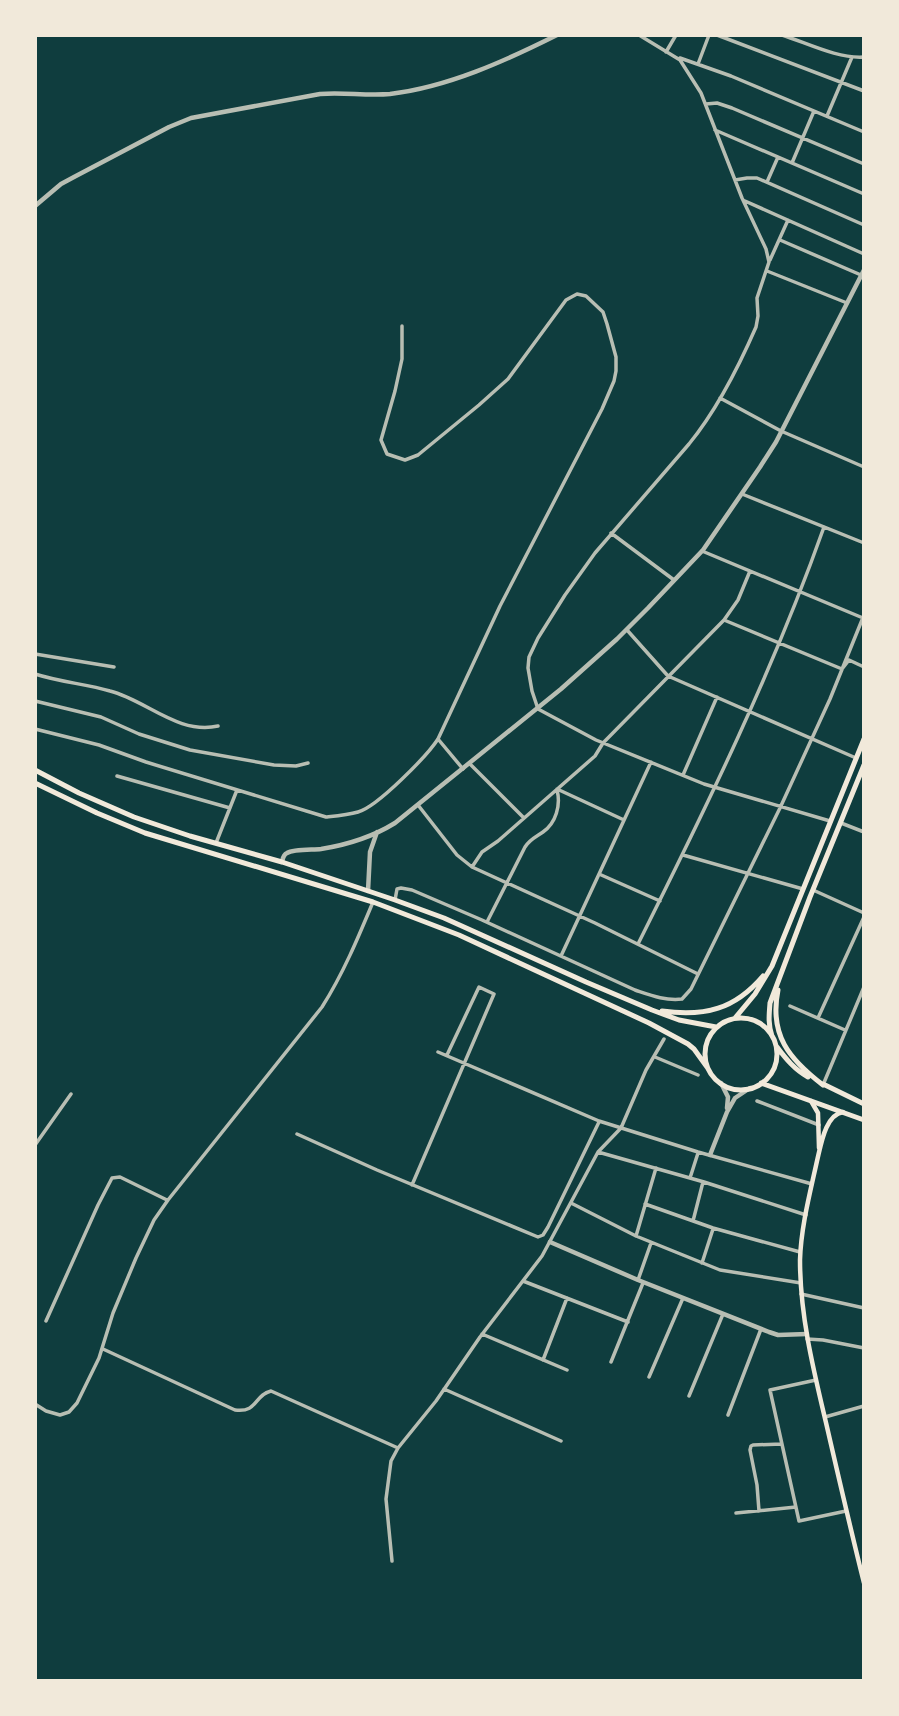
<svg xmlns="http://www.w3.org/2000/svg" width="899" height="1716" font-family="'Libre Baskerville',serif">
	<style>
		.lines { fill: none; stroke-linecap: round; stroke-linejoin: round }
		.minor { stroke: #b8beb3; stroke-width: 3.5 }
		.tertiary { stroke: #b8beb3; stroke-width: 4.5 }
		.secondary { stroke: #f1e9da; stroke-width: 4.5 }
		.trunk { stroke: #f1e9da; stroke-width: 5 }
	</style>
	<rect width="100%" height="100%" fill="#0f3d3e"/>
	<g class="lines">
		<path class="minor" d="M639,35L680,60L701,93L742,198L766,249L769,262L757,298L758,316L756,327C739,366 716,411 689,444L595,553L565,595L538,638L529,657L528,668L532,691L538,709L596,740L704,784L830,821
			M717,35L864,91
			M782,35C807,43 838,59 864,57
			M666,52L676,35
			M680,58L731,76L864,132
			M698,64L709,35
			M706,104L717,103L732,108L864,164
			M827,116L852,57
			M715,130L864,194
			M792,163L814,111
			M735,180L747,178H757L864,225
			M767,182L778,157
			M745,201L864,254
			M780,240L861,275
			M770,260L788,220
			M767,271L847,303
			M720,398L781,431L864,467
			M742,494L864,543
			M611,533L674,580
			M702,551L863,618
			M724,620L842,669L849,660L864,667
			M627,630L668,676L856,758
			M35,654L114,667
			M35,674C60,682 86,684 110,691C146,700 178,735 218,726
			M35,701L101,717L139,734L190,750L274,765L296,766L308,763
			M35,729L99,745L146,762L326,817C336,816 348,815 358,812C377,807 427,756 438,739L500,606L602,409L614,381L616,371V357L607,324L603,312L586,296L577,294L566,300L508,379L479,405L418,455L405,460L387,454L381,440L395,391L402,359V326
			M438,739L463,769
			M470,764L524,818
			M683,775L717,697
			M117,776L230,808
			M557,789L624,820
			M418,805L457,855L472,867L595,923L698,974
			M841,823L864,832
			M216,843L237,790
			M683,855L803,889
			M472,867L482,852L498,841L595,756L603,743L724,620L738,600L750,571
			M599,874L660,901
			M813,890L864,913
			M395,900L397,889L401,888L412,890L482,920L635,990C650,995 665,1001 682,999L691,989L780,808L830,699L864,615
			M487,922L525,847C530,839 536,837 543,832C556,823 561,805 557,790
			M638,944C706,808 773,671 824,527
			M561,956L651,762
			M790,1006L845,1030
			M818,1018L864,917
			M438,1052L599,1121L698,1152L812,1184
			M655,1057L698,1075
			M823,1085L864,987
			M757,1101L819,1125
			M297,1134L377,1170L538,1237L543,1235L548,1227L599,1122
			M35,1145L71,1094
			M598,1152L704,1182L806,1215
			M690,1178L698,1153
			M412,1185L494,994L479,987L447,1055
			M571,1203L636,1236L720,1270L801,1283
			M645,1204L713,1228L800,1252
			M693,1221L703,1182
			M636,1236L656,1168
			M702,1263L713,1229
			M638,1280L651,1243
			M523,1281L628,1322
			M801,1294L864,1308
			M46,1321L98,1205L112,1178L120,1177L167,1200
			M482,1334L567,1370
			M807,1339L823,1340L864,1348
			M103,1349L235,1410C258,1413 254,1395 271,1391L398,1448
			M543,1360L567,1298
			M611,1362L643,1283
			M649,1377L683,1298
			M816,1380L770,1390L799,1521L846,1511
			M444,1389L561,1441
			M689,1396L723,1314
			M35,1404L46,1411L60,1415L69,1412L77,1403L99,1358L113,1313L136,1258L154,1220L168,1200L322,1007C343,974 358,938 373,902
			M728,1415L761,1329
			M825,1417L864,1406
			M759,1511L757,1485L750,1450L751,1446L753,1445L782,1444
			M736,1513L796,1507
			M392,1561L386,1499L391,1461L398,1448L436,1401L480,1337L542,1256L598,1152L621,1128L646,1070L664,1039"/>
		<path class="tertiary" d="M35,206L61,184L74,177L169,127L191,118L320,94C343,92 366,96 390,94C448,87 505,61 557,35
			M282,862C283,858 283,855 287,853C294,849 313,850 321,849C346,845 374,836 395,823L561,689L617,639L648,608L703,550L760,467L776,442L864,270
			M368,891L370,852L377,832
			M721,1083L728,1097L727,1108
			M710,1155L727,1112L735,1098L750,1088
			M550,1242L638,1280L769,1332L778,1335L807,1334"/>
		<path class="secondary" d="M811,1101L818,1113L819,1148
			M843,1112C825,1115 821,1145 817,1161C810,1193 801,1227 800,1260C800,1317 814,1372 827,1427C839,1479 851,1531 864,1583"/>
		<path class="trunk" d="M35,770L79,793L134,817L190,836L282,862L395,900L444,918L586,982L652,1010L679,1020L716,1027
			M35,783L97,813L145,833L373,902L459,935L649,1023L688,1044L694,1049L707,1067
			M778,990C769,1035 789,1059 823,1085
			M662,1011C705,1017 735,1009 763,976
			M735,1018L755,994L772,966L864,739
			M705 1054a36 36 0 1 1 72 0a36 36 0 1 1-72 0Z
			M772,1036C768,1025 769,1015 770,1003L810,897L864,765
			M777,1047C786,1059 795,1070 808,1077
			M761,1083L864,1120
			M823,1084L864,1104"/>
	</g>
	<rect width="899" height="1716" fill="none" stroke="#f1e9da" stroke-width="74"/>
</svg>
